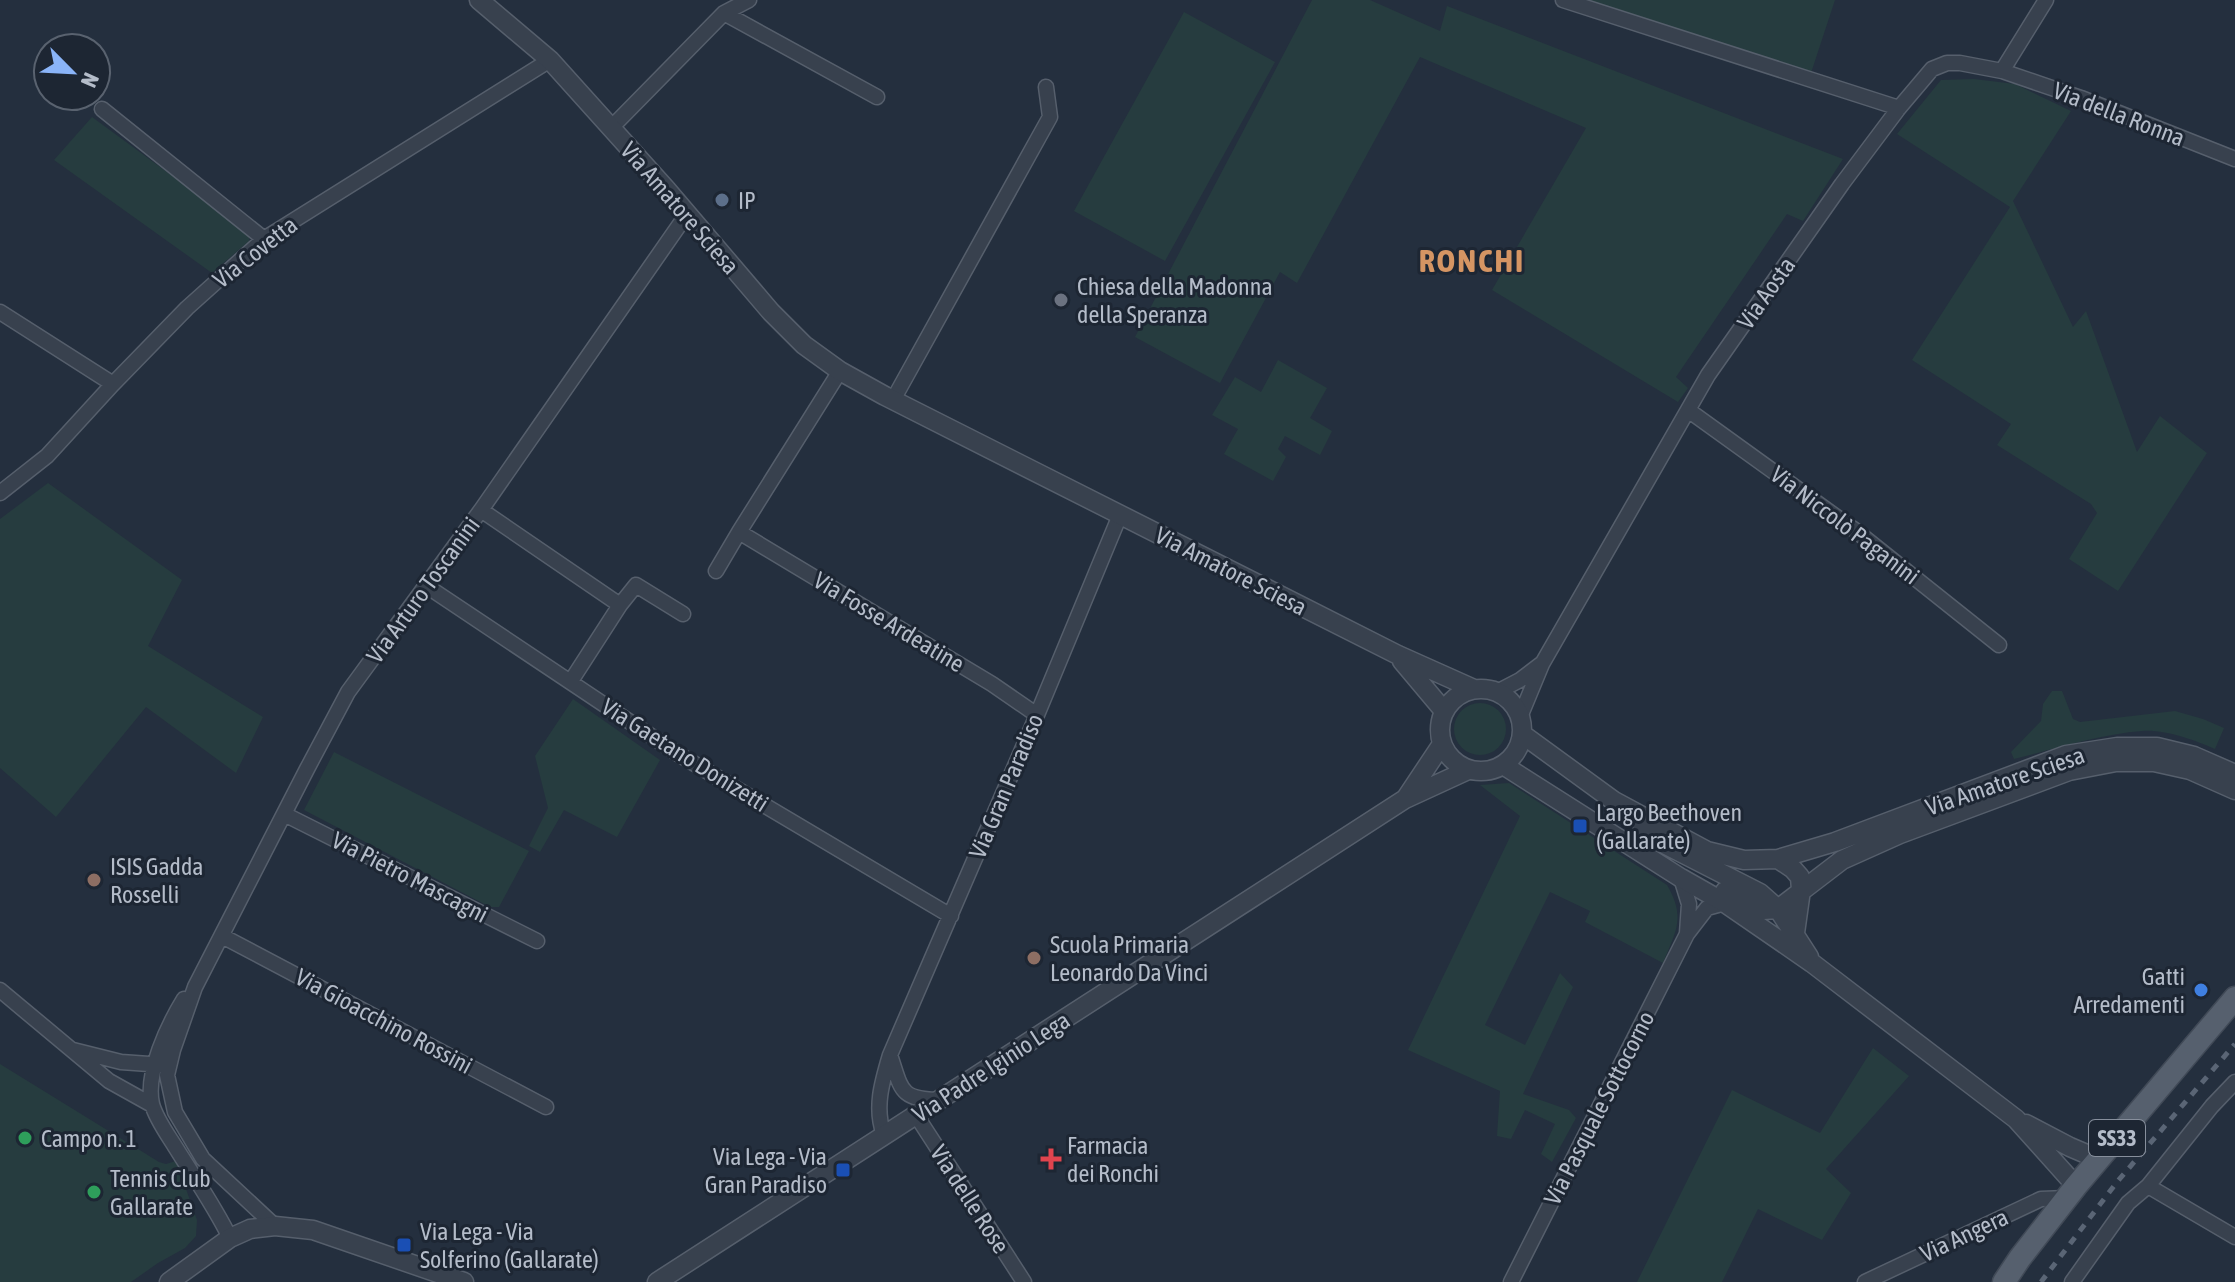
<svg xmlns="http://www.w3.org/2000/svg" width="2235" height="1282" font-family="'Asap Condensed',sans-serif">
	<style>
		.green { fill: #263c3f }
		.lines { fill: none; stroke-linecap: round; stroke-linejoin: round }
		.minor-casing { stroke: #565f6c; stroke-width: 17 }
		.tertiary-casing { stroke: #565f6c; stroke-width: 21 }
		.primary-casing { stroke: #414a57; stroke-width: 25 }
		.minor { stroke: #38414e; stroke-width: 14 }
		.tertiary { stroke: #38414e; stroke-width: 18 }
		.primary { stroke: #56606e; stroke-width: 22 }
		.rail { stroke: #5a6575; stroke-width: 5; stroke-dasharray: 8 8; stroke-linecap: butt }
		.service-dot { fill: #5c6f8a; stroke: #1d2633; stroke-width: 3 }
		.worship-dot { fill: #6b7280; stroke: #1d2633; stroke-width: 3 }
		.transit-dot { fill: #1a4fb4; stroke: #1d2633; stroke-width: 3 }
		.education-dot { fill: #8d6e63; stroke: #1d2633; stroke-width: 3 }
		.shop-dot { fill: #3f7fe0; stroke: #1d2633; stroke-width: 3 }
		.leisure-dot { fill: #2e9e5b; stroke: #1d2633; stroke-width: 3 }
		.health-dot { fill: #e0444e; stroke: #1d2633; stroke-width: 3 }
		.labels { text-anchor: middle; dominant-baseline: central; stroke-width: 6; stroke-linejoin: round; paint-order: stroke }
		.shield { fill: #1d2633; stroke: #878f9c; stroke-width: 2 }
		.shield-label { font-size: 22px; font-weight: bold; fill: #b4bcc9 }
		.street-label { font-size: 24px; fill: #b4bcc9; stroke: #1d2633 }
		.poi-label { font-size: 24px; fill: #b4bcc9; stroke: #1d2633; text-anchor: start }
		.district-label { font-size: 32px; font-weight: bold; letter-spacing: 2px; fill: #d59563; stroke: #1d2633 }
	</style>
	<rect width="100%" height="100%" fill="#242f3e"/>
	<path class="green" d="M1312,0H1370L1440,31L1447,6L1843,159L1803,221L1787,214L1676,377L1688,388L1678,402L1492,290L1586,128L1420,57L1297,283L1280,272L1220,383L1135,337Z
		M1584,0H1835L1811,73Z
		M1184,12L1275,62L1165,261L1074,211Z
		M1974,79L2015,84L2071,111L2013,201L2073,327L2086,311L2137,452L2160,416L2207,453L2118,591L2069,559L2097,513L2091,504L1997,445L2011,424L1912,360L2010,207L1897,134L1941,80Z
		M92,117L250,233L249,241L212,273L54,160Z
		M1278,360L1327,388L1310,418L1332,431L1320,455L1285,436L1278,449L1286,457L1273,481L1224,454L1238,429L1212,415L1235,377L1261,392Z
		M48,483L182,580L148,646L263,717L236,773L146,707L56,817L0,768V519Z
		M2052,691H2062L2073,719L2080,722L2175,711L2203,719L2224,728L2215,749C2195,740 2164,729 2142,731C2101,734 2055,749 2014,759L2011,752L2041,721L2043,704Z
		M573,699L660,760L617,837L564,810L540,852L529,846L548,808L535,756Z
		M1454 729a26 26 0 1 1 52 0a26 26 0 1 1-52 0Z
		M334,752L529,851L499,907H490L304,810Z
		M1509,783L1667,885C1686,918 1676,930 1663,963L1585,922L1590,911L1550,892L1485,1025L1525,1045L1560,973L1573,987L1523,1094L1569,1110L1576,1118L1552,1162L1541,1154L1555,1124L1525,1110L1511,1139L1497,1136L1500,1091L1408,1050L1520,816L1480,785Z
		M1873,1048L1909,1076L1826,1169L1851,1193L1822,1240L1758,1209L1722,1282H1637L1732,1090L1820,1133Z
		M0,1064L159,1162L166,1164L176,1161L197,1220L196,1236L185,1248L158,1263L131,1282H0Z"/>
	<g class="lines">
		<g class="minor-casing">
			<path id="minor" d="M1563,0L1899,108
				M724,13L877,97
				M2002,71L2046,0
				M102,109L264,239
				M611,128L724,13L749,0
				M0,312L113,384
				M840,371L739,532L992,684L1037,715
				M893,400L1050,117L1046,87
				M1688,410L1856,531L1999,645
				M0,493L47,456L113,384L187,308L264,239L550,60
				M481,510L620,605L571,681
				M716,571L739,532
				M425,585L678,754L951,916
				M620,605L636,585L683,614
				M1497,692L1520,680L1541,664
				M1520,717L1542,664L1708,375L1842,184L1899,108L1932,69L1947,63H1960L2002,71L2081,98L2235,159
				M284,814L537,941
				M1681,878L1689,904L1687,933
				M222,936L546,1107
				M0,990L109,1081L152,1105
				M184,999C168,1025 145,1073 152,1104C156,1119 168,1135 176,1148C194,1177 215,1207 230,1238
				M73,1050L121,1062L163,1065
				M890,1055C902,1090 899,1099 939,1100
				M916,1115L1024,1282
				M884,1135C874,1108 882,1082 890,1055L1037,715L1120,515
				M2148,1186L2235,1237
				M275,1226L203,1159L175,1112L167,1075L173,1050L195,987L307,769L348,692L481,510L687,214
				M1511,1282L1687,934L1707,908L1725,903
				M1865,1282L2041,1199L2067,1198
				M2072,1282L2128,1203L2148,1186L2212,1106L2235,1082"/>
		</g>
		<g class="tertiary-casing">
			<path id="tertiary" d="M479,0L550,60L667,190L771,312L804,345L840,371L885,396L1398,655L1474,689
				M1402,661L1444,711
				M1440 730a41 41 0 1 1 82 0a41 41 0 1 1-82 0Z
				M1522,734L1614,801L1707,851L1744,860L1778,859L1835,842L2066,755L2117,747H2157L2194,756L2235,774
				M1503,765L1681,878L1725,903L1812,963L2016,1119L2076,1186
				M1406,798L1442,744
				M1642,825L1666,845L1760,893L1778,909L1809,957
				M1778,859L1793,869L1800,877L1801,890L1795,933
				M1725,891L1763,910L1778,909L1842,860L1900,834L2069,771L2116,762H2154L2190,770L2235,790
				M2026,1124L2070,1147L2098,1159
				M169,1282L230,1238L250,1229L275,1226L313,1230L464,1282
				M657,1282L1405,799L1468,770"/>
		</g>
		<g class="primary-casing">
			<path id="primary" d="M2004,1282L2020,1258L2076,1186L2235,998"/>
		</g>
		<use href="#minor" class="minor"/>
		<use href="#tertiary" class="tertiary"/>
		<use href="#primary" class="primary"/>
		<path class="rail" d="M2041,1282L2117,1182L2235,1044"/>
	</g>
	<circle class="service-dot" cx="722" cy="200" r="8"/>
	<circle class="worship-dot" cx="1061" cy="300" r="8"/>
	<g class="transit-dot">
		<rect x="1572" y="818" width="16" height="16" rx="4"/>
		<rect x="835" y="1162" width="16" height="16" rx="4"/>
		<rect x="396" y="1237" width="16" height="16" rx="4"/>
	</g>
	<g class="education-dot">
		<circle cx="94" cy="880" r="8"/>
		<circle cx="1034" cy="958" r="8"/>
	</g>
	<circle class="shop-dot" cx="2201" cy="990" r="8"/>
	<g class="leisure-dot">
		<circle cx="25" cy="1138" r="8"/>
		<circle cx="94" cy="1192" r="8"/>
	</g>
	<path class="health-dot" d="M1047 1147h8v8h8v8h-8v8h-8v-8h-8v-8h8z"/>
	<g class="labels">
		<rect class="shield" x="2089" y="1120" width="56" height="36" rx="6"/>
		<g class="shield-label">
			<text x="2117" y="1138">SS33</text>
		</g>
		<g class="street-label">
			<text transform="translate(2119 114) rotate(21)">Via della Ronna</text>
			<text transform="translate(680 208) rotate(49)">Via Amatore Sciesa</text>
			<text transform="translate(255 252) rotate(-38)">Via Covetta</text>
			<text transform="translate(1766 293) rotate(-55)">Via Aosta</text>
			<text transform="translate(1845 525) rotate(37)">Via Niccolò Paganini</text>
			<text transform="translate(1231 571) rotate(27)">Via Amatore Sciesa</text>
			<text transform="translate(423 590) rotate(-54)">Via Arturo Toscanini</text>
			<text transform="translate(889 622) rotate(31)">Via Fosse Ardeatine</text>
			<text transform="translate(685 755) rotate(32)">Via Gaetano Donizetti</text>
			<text transform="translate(2005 781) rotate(-19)">Via Amatore Sciesa</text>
			<text transform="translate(1006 786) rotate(-67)">Via Gran Paradiso</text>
			<text transform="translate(410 877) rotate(27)">Via Pietro Mascagni</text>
			<text transform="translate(384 1021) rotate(28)">Via Gioacchino Rossini</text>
			<text transform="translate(991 1067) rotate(-33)">Via Padre Iginio Lega</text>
			<text transform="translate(1599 1108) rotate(-63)">Via Pasquale Sottocorno</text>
			<text transform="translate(970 1199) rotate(57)">Via delle Rose</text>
			<text transform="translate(1964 1235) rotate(-25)">Via Angera</text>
		</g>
		<g class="poi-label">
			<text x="738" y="200">IP</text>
			<text x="1077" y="286">Chiesa della Madonna<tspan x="1077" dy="28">della Speranza</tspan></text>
			<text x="1596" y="812">Largo Beethoven<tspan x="1596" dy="28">(Gallarate)</tspan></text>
			<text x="110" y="866">ISIS Gadda<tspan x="110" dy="28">Rosselli</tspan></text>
			<text x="1050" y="944">Scuola Primaria<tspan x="1050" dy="28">Leonardo Da Vinci</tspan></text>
			<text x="2185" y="976" text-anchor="end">Gatti<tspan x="2185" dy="28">Arredamenti</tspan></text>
			<text x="41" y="1138">Campo n. 1</text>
			<text x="1067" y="1145">Farmacia<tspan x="1067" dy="28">dei Ronchi</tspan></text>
			<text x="827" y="1156" text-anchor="end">Via Lega - Via<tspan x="827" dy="28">Gran Paradiso</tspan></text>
			<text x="110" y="1178">Tennis Club<tspan x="110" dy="28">Gallarate</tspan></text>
			<text x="420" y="1231">Via Lega - Via<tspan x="420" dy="28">Solferino (Gallarate)</tspan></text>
		</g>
		<g class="district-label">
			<text x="1472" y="260">RONCHI</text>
		</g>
	</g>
	<g transform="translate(72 72) rotate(114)"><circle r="38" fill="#1d2633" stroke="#59626f" stroke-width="2"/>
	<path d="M0-6L14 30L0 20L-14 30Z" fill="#8ab4f8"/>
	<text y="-12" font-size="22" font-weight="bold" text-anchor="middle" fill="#b4bcc9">N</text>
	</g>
</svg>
